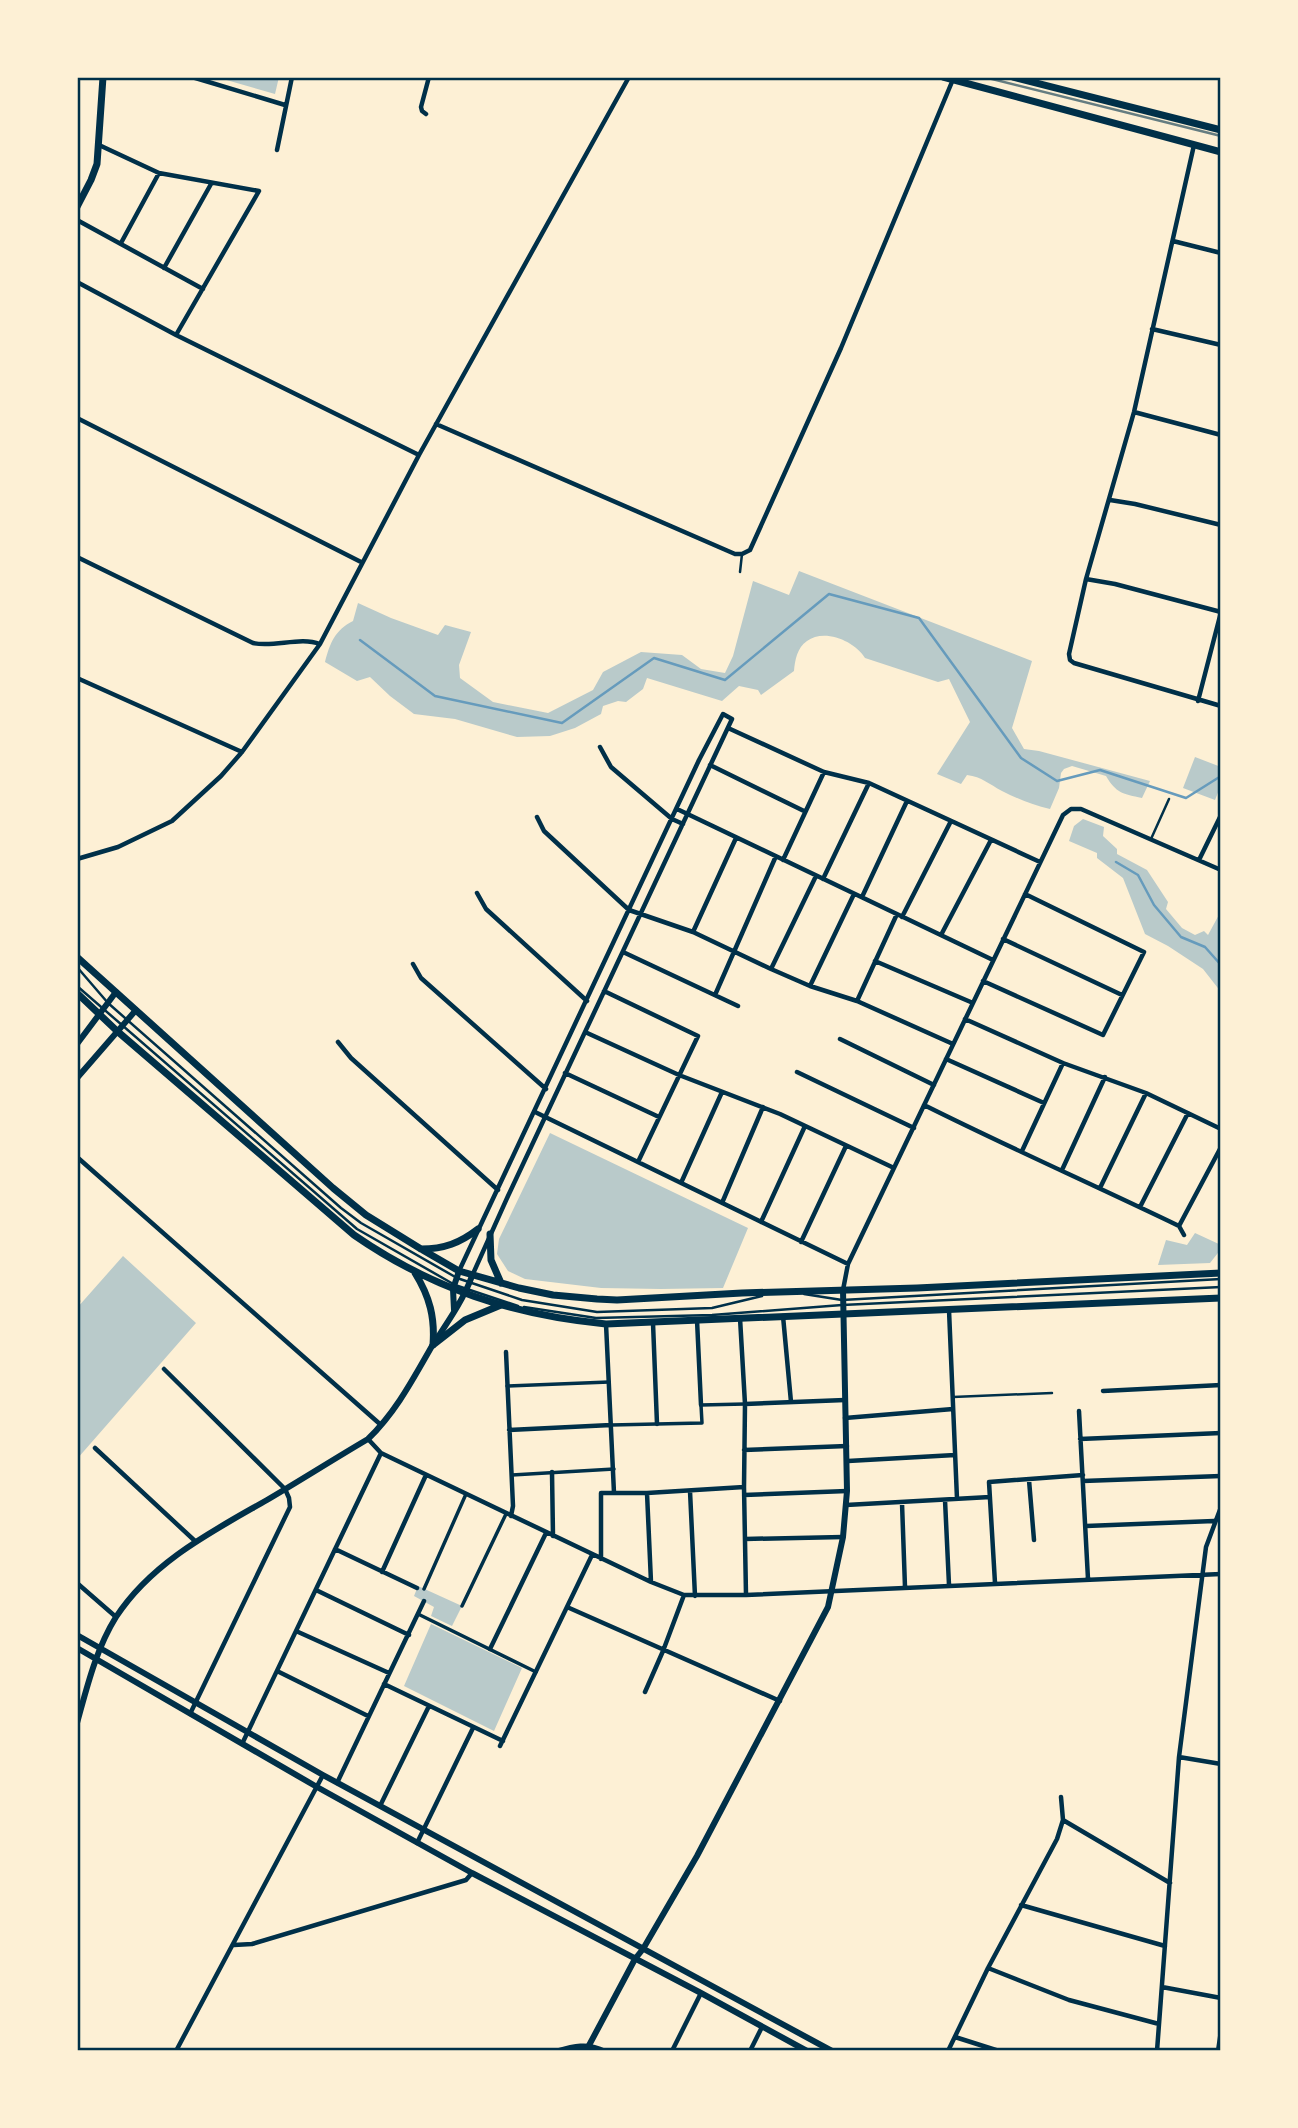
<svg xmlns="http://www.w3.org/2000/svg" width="1298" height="2128" font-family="'IBM Plex Sans',sans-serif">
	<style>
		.green { fill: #b9caca }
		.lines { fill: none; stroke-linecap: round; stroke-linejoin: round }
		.stream { stroke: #669bbc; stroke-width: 2.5 }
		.service { stroke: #003049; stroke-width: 2.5 }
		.pedestrian { stroke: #003049; stroke-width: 3.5 }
		.minor { stroke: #003049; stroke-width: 4.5 }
		.tertiary { stroke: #003049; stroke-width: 6 }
		.secondary { stroke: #003049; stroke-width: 7 }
		.rail { stroke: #657d81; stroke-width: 2.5 }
		.neatline { fill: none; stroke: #003049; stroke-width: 2.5 }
	</style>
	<rect width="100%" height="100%" fill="#fdf0d5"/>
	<path class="green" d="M216,77H279L275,94Z
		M799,571L1032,661L1012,728L1024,749L1039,751L1150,781L1142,798C1123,794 1116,793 1106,776L1072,766L1064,769L1061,773L1059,788L1050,809C1033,805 1018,799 1002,791C989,784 982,777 967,775L961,784L937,774L970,722L949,679L938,682L865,658C855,641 824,628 807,641C797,648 795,660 794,671L761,695L758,690L739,686L722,701L647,678L643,689L626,702L618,701L603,706L601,714L575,728L550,736L517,737L455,719L414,714L390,696L370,677L357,681L325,662C330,643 335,630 353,621L358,603L391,618L438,635L445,625L471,632L459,665L460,678L493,702L548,713L593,690L603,672L641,652L682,655L701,669L725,673L733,656L753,581L789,595Z
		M1195,757L1221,767V785L1215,800L1183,788Z
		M1083,819L1104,827L1103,836L1117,849V854L1147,870L1168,902L1166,909L1182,928L1195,935L1204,931L1208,935L1221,911V992L1203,969L1168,946L1145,934L1123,878L1097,858V853L1069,841L1074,826Z
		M550,1133L748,1228L723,1288L661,1289L601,1288L525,1279L508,1271L497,1254L499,1239Z
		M1195,1233L1221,1245V1249L1210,1263L1158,1265L1166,1240L1187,1245Z
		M123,1256L196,1323L77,1459V1308Z
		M418,1586L462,1606L452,1626L431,1616L434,1607L414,1596Z
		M431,1624L522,1668L494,1731L404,1686Z"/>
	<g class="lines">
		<path class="stream" d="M360,640L435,696L562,723L654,658L725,680L829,594L919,618L1021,758L1057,781L1100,770L1186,798L1221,776
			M1116,862L1138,875L1154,905L1181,937L1205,947L1221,965"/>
		<path class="service" d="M740,572L742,554
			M1151,839L1169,799
			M77,967L108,1003L341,1208L361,1223L457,1278L522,1300L597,1312L712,1308L762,1296
			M77,986L357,1229L455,1285L518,1306
			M804,1294L842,1300L1221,1279
			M524,1307L596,1318L712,1315L842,1305L1221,1287
			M953,1397L1052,1393"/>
		<path class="pedestrian" d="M507,1386L609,1382
			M611,1425L702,1423L701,1405L745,1404
			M512,1475L614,1469
			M424,1589L466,1494
			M462,1606L506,1514
			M418,1614L536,1672"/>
		<path class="minor" d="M192,77L285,105
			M426,114L422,111L421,107L429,77
			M99,145L159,173L259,191L176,335
			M1194,145L1134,412L1086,579L1069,654L1070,660L1074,663L1221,706
			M277,150L292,77
			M77,220L203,289
			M1173,241L1221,253
			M121,243L159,173
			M164,268L211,184
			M77,282L176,335L419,455
			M1152,329L1221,345
			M1134,412L1221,435
			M77,418L361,562
			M436,424L735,554H742L750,550L841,348L954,77
			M1110,500L1135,504L1221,525
			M77,557L253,643C274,648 300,636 320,644
			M1086,579L1115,584L1221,612
			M77,678L242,752
			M1198,701L1221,612
			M728,728L824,772L869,783L1040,862
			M600,747L611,767L672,819L683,824
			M710,765L804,811
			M677,809L993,960
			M537,817L544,831L629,910L693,932L771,969L810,986L857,1001L953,1044
			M77,859L118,847L172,821L221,776L242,752L320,644L419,455L629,77
			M783,860L824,772
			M1199,860L1221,815
			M823,879L869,783
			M477,893L486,909L587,1001
			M862,897L907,801
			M902,917L951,821
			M693,932L736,838
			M941,935L991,840
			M1003,939L1122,995
			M623,952L738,1006
			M875,961L973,1003
			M413,964L421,978L546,1089
			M771,969L816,876
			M983,981L1103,1035L1144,952L1025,894
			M810,986L854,894
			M604,991L698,1036L638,1162
			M715,995L776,856
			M857,1001L897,914
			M965,1019L1063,1063L1146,1093L1221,1129
			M585,1032L679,1075L780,1114L894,1168
			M840,1039L934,1085
			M338,1042L351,1058L498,1190
			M946,1059L1044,1103
			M797,1072L914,1128
			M565,1073L659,1117
			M924,1105C1008,1147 1094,1185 1179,1226L1184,1235
			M535,1112L848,1264
			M1022,1151L1063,1063
			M77,1157L381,1425
			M1062,1170L1105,1077
			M681,1183L722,1092
			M1100,1188L1146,1093
			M722,1203L763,1107
			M1140,1207L1188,1113
			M761,1222L805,1126
			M1179,1226L1221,1147
			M801,1242L846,1146
			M459,1271L699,760L723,714L732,719L508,1196L472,1276
			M843,1290L848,1264L1063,815L1071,809H1081L1221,870
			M77,1301H78
			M949,1310L957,1499
			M783,1316L791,1402
			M740,1318L745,1404L744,1487L746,1595
			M697,1320L701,1405
			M653,1323L657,1424
			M606,1324L614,1493
			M506,1352L513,1506L511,1516
			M164,1369L285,1489L289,1498L290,1507L190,1714
			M1103,1391L1221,1385
			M745,1404L845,1400
			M1079,1411L1088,1579
			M845,1418L953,1409
			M509,1430L611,1425
			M368,1439L381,1453L651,1582L684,1595H746L1221,1574
			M1080,1439L1221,1433
			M95,1448L195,1541
			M744,1450L847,1446
			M848,1461L955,1455
			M552,1472L553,1536
			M1029,1480L1034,1540
			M1083,1481L1221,1476
			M1221,1488V1506
			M690,1491L695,1596
			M647,1493L651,1582
			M744,1495L847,1491
			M945,1500L949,1585
			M902,1503L905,1587
			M846,1505L990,1497
			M1086,1526L1214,1521
			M745,1539L843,1537
			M335,1549L417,1588
			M601,1559V1493H647L744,1487
			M382,1572L426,1475
			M77,1583L116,1617
			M995,1583L989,1482L1083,1475
			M316,1590L409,1635
			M567,1607L780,1701
			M296,1631L389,1673
			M490,1649L546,1533
			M277,1671L368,1716
			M384,1684L503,1741
			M645,1692L663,1651L684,1595
			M242,1744L381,1453
			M500,1746L592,1555
			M1179,1757L1221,1764
			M337,1783L424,1601
			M380,1806L429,1706
			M1063,1820L1170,1883
			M417,1843L473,1728
			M1021,1905L1165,1946
			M234,1945L252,1944L466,1880L472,1873
			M988,1968L1069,2000L1159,2024
			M1162,1987L1221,1998
			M955,2037L999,2051
			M176,2051L323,1775
			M556,2051C573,2046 588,2042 605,2051
			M672,2051L701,1993
			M750,2051L762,2027
			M948,2051L988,1968L1057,1839L1063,1820L1061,1797
			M1157,2051L1179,1757L1206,1547L1221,1507
			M1218,2051L1221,2031"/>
		<path class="tertiary" d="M77,1044L116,992
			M77,1078L136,1010
			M454,1310L453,1289L459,1271
			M77,1635L323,1775L832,2051
			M77,1648L317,1787L472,1873L701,1993L807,2051
			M77,1723C87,1687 96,1649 116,1617C152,1562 211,1532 267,1500C301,1480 334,1459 368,1439C396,1412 413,1379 432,1346C447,1323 463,1301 472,1276
			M586,2051L635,1959L643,1949L697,1856L828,1607L843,1537L847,1491L843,1290"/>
		<path class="secondary" d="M943,77L1221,152
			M1013,77L1221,130
			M77,207L91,180L97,164L103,77
			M77,957L333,1188L366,1215L421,1249L459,1271L519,1288L553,1295L597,1299L617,1300L742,1293L917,1288L1221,1273
			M77,993L117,1031L354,1235C432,1289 513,1315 606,1324L1221,1298
			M490,1234L491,1260L501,1283
			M421,1249C444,1249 460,1243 478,1229
			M415,1273C430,1297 435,1318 433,1345
			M433,1345L465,1320L501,1305"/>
		<path class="rail" d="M984,77L1221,136"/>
	</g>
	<rect width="1298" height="2128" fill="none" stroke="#fdf0d5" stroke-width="158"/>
	<rect x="79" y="79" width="1140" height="1970" class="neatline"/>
</svg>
